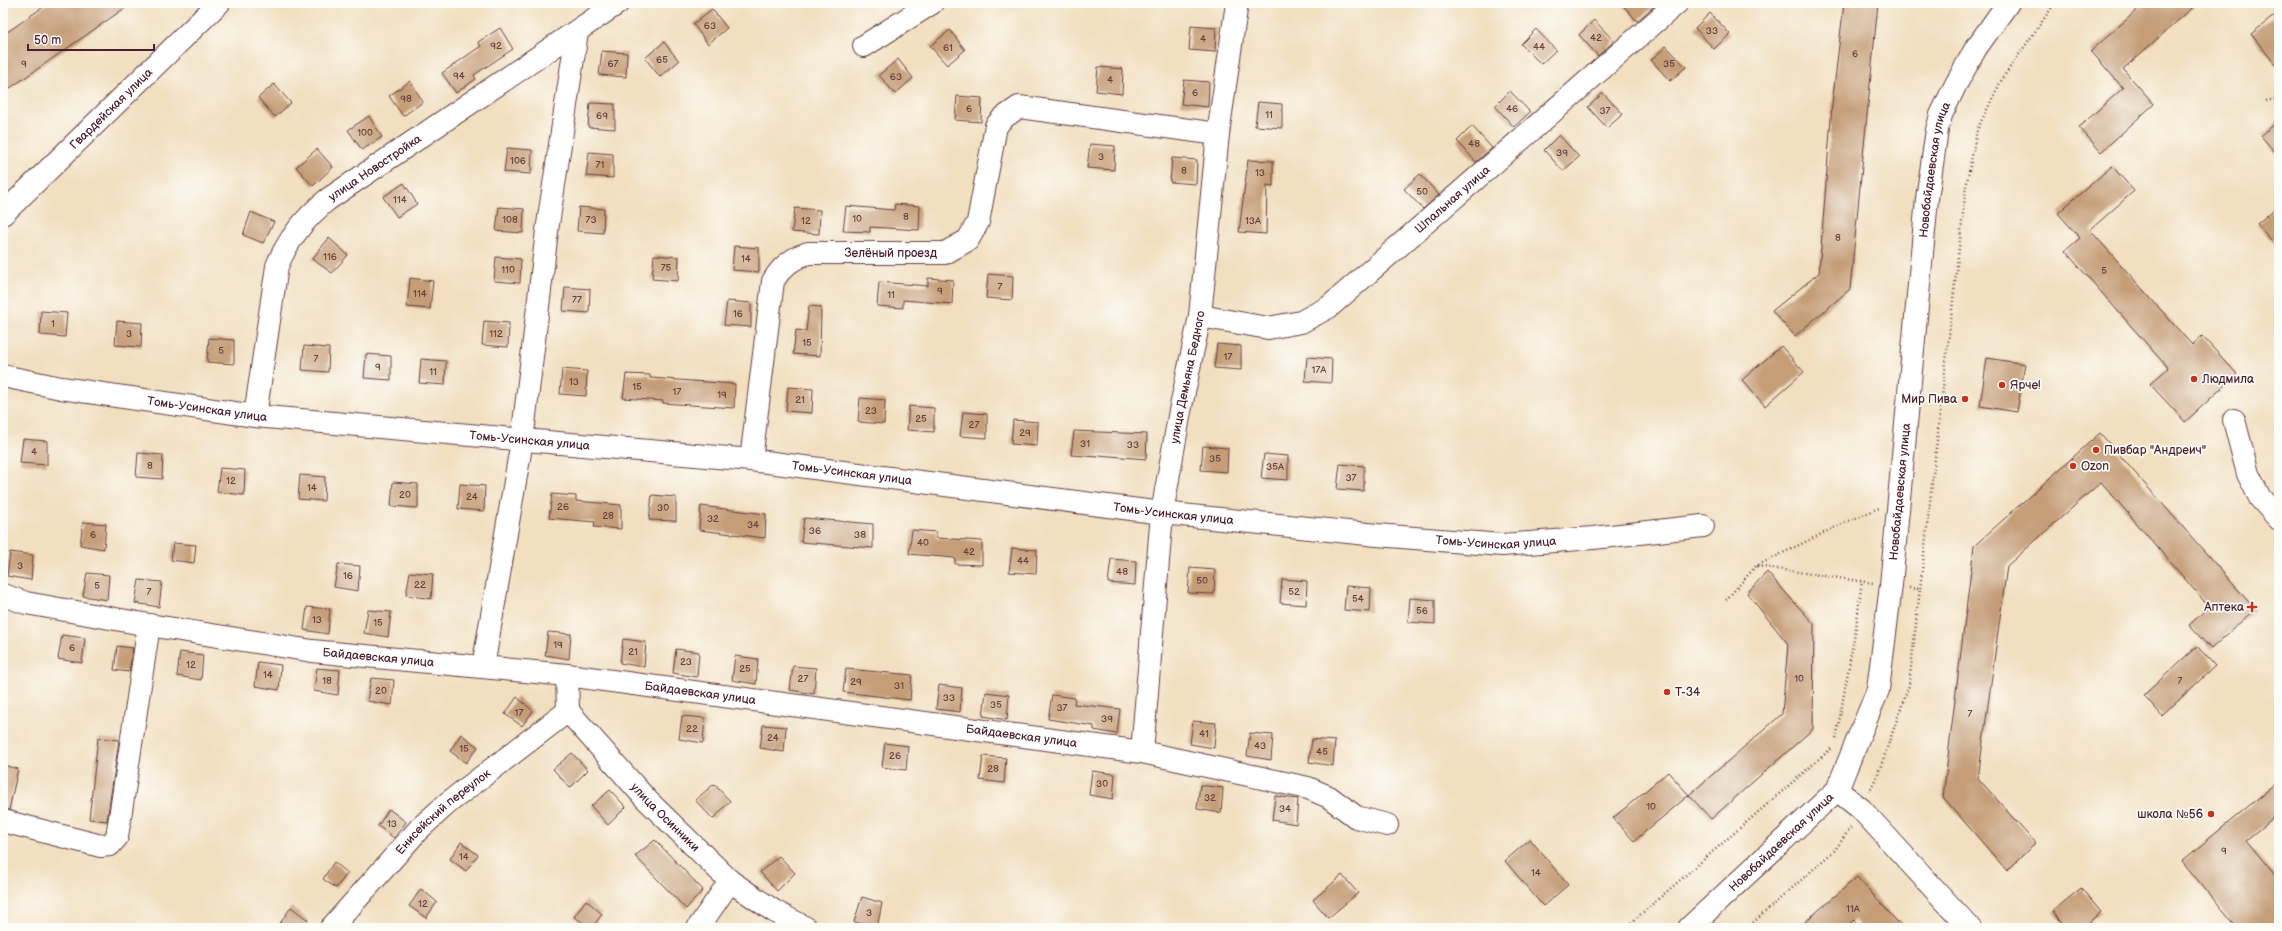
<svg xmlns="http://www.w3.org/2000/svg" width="2282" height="931" font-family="'Balsamiq Sans',sans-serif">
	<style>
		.building { fill: #c59e78 }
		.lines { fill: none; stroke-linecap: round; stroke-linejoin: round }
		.minor-casing { stroke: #633c41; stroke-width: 24 }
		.path { stroke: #633c41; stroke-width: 2.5; stroke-dasharray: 1 3; stroke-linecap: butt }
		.minor { stroke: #fff; stroke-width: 22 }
		.poi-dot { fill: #c8321e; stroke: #fdfcf7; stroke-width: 1.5 }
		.labels { text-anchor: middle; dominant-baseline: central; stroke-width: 3.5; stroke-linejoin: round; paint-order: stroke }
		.number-label { font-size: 10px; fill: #693f3e }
		.street-label { font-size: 12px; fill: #4a1f2b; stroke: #fdfcf7 }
		.poi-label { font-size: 12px; fill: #4a1f2b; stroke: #fdfcf7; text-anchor: start }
	</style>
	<rect width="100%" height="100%" fill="#fdfcf7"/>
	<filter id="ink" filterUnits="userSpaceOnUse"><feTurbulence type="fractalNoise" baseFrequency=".025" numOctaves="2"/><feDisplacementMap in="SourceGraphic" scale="8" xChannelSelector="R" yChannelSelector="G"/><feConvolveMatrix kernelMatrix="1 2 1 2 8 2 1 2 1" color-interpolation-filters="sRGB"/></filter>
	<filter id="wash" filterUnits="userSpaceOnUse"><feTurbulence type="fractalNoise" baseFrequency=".012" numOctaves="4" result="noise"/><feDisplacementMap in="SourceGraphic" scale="16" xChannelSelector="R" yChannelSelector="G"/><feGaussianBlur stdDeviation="0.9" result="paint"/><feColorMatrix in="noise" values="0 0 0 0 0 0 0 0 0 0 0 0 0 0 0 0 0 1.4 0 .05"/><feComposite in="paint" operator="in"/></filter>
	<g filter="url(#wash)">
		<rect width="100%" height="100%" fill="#f1dfc0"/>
		<g id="blocks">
			<path class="building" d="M49,3H132L3,93V35Z
				M1621,3H1649L1653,7L1637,21Z
				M1844,3H1878L1850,289L1795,336L1772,311L1819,273L1832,105Z
				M2145,3H2198L2123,69L2154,104L2101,152L2079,127L2123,88L2091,51Z
				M712,9L727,28L708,44L693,24Z
				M1710,13L1730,34L1714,49L1695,28Z
				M2274,16L2279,23V69L2251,34Z
				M1594,20L1614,41L1598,56L1579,35Z
				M1191,26L1216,28L1215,52L1189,50Z
				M500,28L513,49L474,75L476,79L456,93L442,73L481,46L478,42Z
				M1536,29L1556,50L1541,64L1521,44Z
				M950,30L965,50L947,65L930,46Z
				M664,42L679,61L660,77L645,58Z
				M1666,46L1686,67L1670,81L1651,60Z
				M602,51L627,53L626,77L599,75Z
				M898,59L913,78L895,94L879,75Z
				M1098,67L1123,69L1122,94L1096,91Z
				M1184,80L1209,82L1208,107L1181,104Z
				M410,81L423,102L403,116L389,96Z
				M274,84L291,103L275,117L258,98Z
				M1510,91L1530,112L1514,127L1495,106Z
				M1603,93L1623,114L1607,128L1588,107Z
				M957,96L982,98L981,122L955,120Z
				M1258,102L1282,104V128L1255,126Z
				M590,103L615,104V129L588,127Z
				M369,116L382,137L362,150L348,130Z
				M2279,120V157L2261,136Z
				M1472,126L1492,148L1476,162L1457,141Z
				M1559,135L1579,157L1563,171L1544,150Z
				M1090,144L1115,146L1114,170L1087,168Z
				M507,148L532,150L531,174L504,172Z
				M317,149L333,167L313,186L296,167Z
				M589,152L613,154V178L586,176Z
				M1172,158L1197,160L1196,184L1170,182Z
				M1248,160L1273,161V186L1267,185L1266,234L1239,232Z
				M2112,166L2134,191L2090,230L2192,345L2202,336L2237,374L2185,422L2150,384L2168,368L2065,251L2080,238L2058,213Z
				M1420,174L1439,195L1423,209L1404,189Z
				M404,183L417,204L397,217L383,197Z
				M895,204L920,206L919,230L870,227V232L843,231L846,206L894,210Z
				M2279,205V249L2257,224Z
				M499,207L524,209L523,233L496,231Z
				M579,207L604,209L603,233L577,231Z
				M795,208L820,210L819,234L792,232Z
				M251,212L274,222L263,243L243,235Z
				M329,238L348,255L332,273L312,259Z
				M734,246L759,248V272L732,270Z
				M654,255L679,257L678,281L652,279Z
				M496,257L521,259L520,283L494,281Z
				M988,274L1013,276L1012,300L986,298Z
				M410,278L433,281L430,309L407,307Z
				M928,278L953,280L952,304L903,300V308L877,306L879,282L928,286Z
				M565,287L590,289L589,313L563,311Z
				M727,301L751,303V327L724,325Z
				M809,306L821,307L820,356L793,354L796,330L806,331Z
				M41,311L67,313L65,337L40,335Z
				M117,321L142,323L141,347L115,345Z
				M484,321L509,323L508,347L482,345Z
				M209,338L234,340V364L207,362Z
				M1217,344L1241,346V370L1214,368Z
				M304,346L329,348L328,372L302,370Z
				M1781,346L1804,372L1765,406L1742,380Z
				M366,354L391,356V380L364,378Z
				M1307,357L1332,359L1331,383L1305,381Z
				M1987,358L2025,364L2017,412L1980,406Z
				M421,359L446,361L445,385L419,383Z
				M562,369L587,371L586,396L560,394Z
				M626,374L650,375V378L735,384L734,408L663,403V401L623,398Z
				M788,387L813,389L812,413L786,411Z
				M860,398L885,400L884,424L858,422Z
				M909,406L934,408V432L907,430Z
				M963,412L987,414V438L960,436Z
				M1013,420L1038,422L1037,446L1011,444Z
				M1074,431L1147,434L1146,459L1098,455V457L1071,455Z
				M2100,433L2255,609L2211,649L2189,625L2209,607L2101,482L2007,566L1978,778L2035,843L2007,871L1943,797L1974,546Z
				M23,439L47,441V465L20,463Z
				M1203,446L1228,448L1227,472L1201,470Z
				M138,453L163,455L162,479L136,477Z
				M1264,454L1288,456V480L1261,478Z
				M1340,464L1364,466V491L1337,489Z
				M220,468L245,470L244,495L217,492Z
				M300,475L325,477L324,501L298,499Z
				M393,482L418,484V508L391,506Z
				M460,484L485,486L484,511L458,509Z
				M552,494L576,496V501L621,505V529L594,527L595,522L549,518Z
				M652,495L676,497V521L649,520Z
				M701,506L766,514L765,538L699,530Z
				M804,518L873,524V548L801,542Z
				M83,522L106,524L104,549L80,545Z
				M912,530L936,532V538L982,541V565L955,564V558L909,554Z
				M173,543L196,545L194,563L171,560Z
				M1012,548L1037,550L1036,574L1009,572Z
				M10,552L33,555L31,580L7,576Z
				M1111,559L1136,561L1135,585L1108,583Z
				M338,564L360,566L358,591L334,587Z
				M1190,568L1215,570L1214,594L1188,593Z
				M410,572L433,574L431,599L406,595Z
				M1767,572L1814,624L1813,729L1711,819L1689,795L1782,714L1788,644L1747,593Z
				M87,573L109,575L107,600L83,596Z
				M1282,579L1307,581L1306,605L1280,603Z
				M139,580L162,582L159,607L135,603Z
				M1346,586L1371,588L1370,612L1344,610Z
				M1410,598L1435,600V624L1408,622Z
				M307,607L330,609L328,634L304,630Z
				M368,610L391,612L388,637L364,633Z
				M548,632L571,634L569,659L545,655Z
				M62,635L85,638L82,663L58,659Z
				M623,639L646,642L644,667L620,663Z
				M117,646L133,648L129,672L114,670Z
				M2197,646L2215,666L2162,716L2144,695Z
				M676,649L699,652L697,677L673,673Z
				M180,652L203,655L201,680L177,676Z
				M735,656L758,659L756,684L732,680Z
				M258,662L281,665L279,690L255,686Z
				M793,666L816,668L814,694L790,690Z
				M317,668L340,670L338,695L314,691Z
				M846,669L912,675L910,700L843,692Z
				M371,678L394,680L392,705L367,701Z
				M939,685L962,688L960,712L936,709Z
				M986,692L1009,695L1007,720L983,716Z
				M1052,695L1075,698L1074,704L1120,709L1117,734L1094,730V726L1048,719Z
				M517,697L533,711L522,726L505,714Z
				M682,716L705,718L703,743L679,739Z
				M1193,721L1216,723L1214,748L1190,744Z
				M763,725L786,727L784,752L760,748Z
				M1250,733L1273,735L1271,760L1247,756Z
				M461,734L478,747L466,763L450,751Z
				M98,738L119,740L107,821L89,819Z
				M1312,739L1335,741L1333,766L1309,762Z
				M885,743L908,746L906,770L882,767Z
				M572,753L588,770L570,788L553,769Z
				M983,756L1006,758L1004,783L980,780Z
				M3,765L18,769L9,810L3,809Z
				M1092,771L1115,774L1113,799L1089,795Z
				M1668,772L1689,795L1634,841L1613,818Z
				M2279,781V813L2246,840L2279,880V921L2270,928H2237L2182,861Z
				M714,784L730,801L713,819L695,800Z
				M1200,785L1223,788L1221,813L1197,809Z
				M610,790L626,807L608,825L591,806Z
				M1275,796L1298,799L1296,824L1272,820Z
				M389,809L406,822L394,838L378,826Z
				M1530,839L1568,885L1543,906L1505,861Z
				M655,840L703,890L686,909L635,856Z
				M461,842L478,855L466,871L450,859Z
				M779,856L795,873L777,891L760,872Z
				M334,862L348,873L336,888L323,879Z
				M1342,875L1358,893L1328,918L1313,900Z
				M1857,877L1903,928H1861L1854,920L1845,928H1798Z
				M2081,888L2101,912L2082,928H2066L2053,911Z
				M421,889L437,902L426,918L409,906Z
				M862,897L882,903L877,928L854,922Z
				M586,900L602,914L592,928L574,917Z
				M291,907L308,920L302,928H277Z"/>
		</g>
	</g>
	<g filter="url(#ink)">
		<use href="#blocks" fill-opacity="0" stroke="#633c41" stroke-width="1"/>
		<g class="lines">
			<g class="minor-casing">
				<g id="minor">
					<path d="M864,46L932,3"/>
					<path id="s1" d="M3,214L219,3"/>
					<path id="s2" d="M1200,316L1268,328L1301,322L1329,307L1677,3"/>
					<path id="s3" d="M3,376L61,388L255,416L751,460L1162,513L1377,535L1502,545L1593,538L1703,526"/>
					<path id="s4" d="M255,416L277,266C288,239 304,219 327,200L618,3"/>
					<path d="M2234,420L2248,474L2260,498L2279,519"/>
					<path id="s5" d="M751,460L773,281C781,267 792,258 808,253H945L968,240L978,222L996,126L1003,118L1019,107L1218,134"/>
					<path id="s6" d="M3,595L26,603L149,625L312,651L567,675L1142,752L1308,788L1329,797L1356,817L1387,825"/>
					<path d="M483,667L522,441L547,231L577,32"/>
					<path id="s7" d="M567,675L568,711L646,799L730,881L774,911L806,928"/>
					<path id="s8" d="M1142,752L1162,513L1180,411L1200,316L1218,134L1237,3"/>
					<path d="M1837,790L1861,809L1970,928"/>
					<path d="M3,821L101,846L110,845L117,837L149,625"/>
					<path id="s9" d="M331,928L419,829L449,802L568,711"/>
					<path d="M698,928L730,881"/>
					<path id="s10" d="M1689,928L1837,790L1878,690L1891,585L1927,199L1937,130L1941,115L1955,86L1976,48L2008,3"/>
				</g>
			</g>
			<path class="path" d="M2274,3L2279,10
				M2266,101L2279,98
				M1757,566L1873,583
				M1909,588L1920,589
				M1726,600L1756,566L1844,523L1879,508
				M1836,739L1856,627L1862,581
				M1869,792L1878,774L1909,685L1966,187L1977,130L2002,79L2055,3
				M1625,928L1833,747
				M1747,928L1835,850L1851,827"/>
			<use href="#minor" class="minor"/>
		</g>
	</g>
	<g class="poi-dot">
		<circle cx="2194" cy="379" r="4"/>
		<circle cx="2002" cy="385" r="4"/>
		<circle cx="1965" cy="399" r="4"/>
		<circle cx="2096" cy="450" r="4"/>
		<circle cx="2073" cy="466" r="4"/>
		<path d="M2250 601h4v4h4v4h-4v4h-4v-4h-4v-4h4z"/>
		<circle cx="1667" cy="692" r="4"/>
		<circle cx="2211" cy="814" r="4"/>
	</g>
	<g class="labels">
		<g class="number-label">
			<text x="710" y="26">63</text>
			<text x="1712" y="31">33</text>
			<text x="1596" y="38">42</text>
			<text x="1203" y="39">4</text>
			<text x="496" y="46">92</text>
			<text x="1539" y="47">44</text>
			<text x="948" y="48">61</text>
			<text x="1855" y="54">6</text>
			<text x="662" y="60">65</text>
			<text x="24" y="64">9</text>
			<text x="613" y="64">67</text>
			<text x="1669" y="64">35</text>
			<text x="459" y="76">94</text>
			<text x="896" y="77">63</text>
			<text x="1110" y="80">4</text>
			<text x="1195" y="93">6</text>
			<text x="406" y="99">98</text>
			<text x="969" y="109">6</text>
			<text x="1512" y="109">46</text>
			<text x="1605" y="111">37</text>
			<text x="1269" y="115">11</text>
			<text x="602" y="116">69</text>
			<text x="365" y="133">100</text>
			<text x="1474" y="144">48</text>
			<text x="1562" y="153">39</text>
			<text x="1101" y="157">3</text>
			<text x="518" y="161">106</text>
			<text x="600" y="165">71</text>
			<text x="1184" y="171">8</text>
			<text x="1260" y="173">13</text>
			<text x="1422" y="192">50</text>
			<text x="400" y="200">114</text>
			<text x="906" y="217">8</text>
			<text x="857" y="219">10</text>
			<text x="510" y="220">108</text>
			<text x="591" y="220">73</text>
			<text x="806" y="221">12</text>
			<text x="1253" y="221">13А</text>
			<text x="1838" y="238">8</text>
			<text x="330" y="257">116</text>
			<text x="746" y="259">14</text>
			<text x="666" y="268">75</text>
			<text x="508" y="270">110</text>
			<text x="2104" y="271">5</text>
			<text x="1000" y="287">7</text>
			<text x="940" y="291">9</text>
			<text x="420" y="294">114</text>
			<text x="891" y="295">11</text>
			<text x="577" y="300">77</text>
			<text x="738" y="314">16</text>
			<text x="53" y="324">1</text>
			<text x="129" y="334">3</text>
			<text x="496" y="334">112</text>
			<text x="807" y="343">15</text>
			<text x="221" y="351">5</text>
			<text x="1228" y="357">17</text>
			<text x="316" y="359">7</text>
			<text x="378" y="367">9</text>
			<text x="1319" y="370">17А</text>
			<text x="433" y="372">11</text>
			<text x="574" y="382">13</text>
			<text x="637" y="387">15</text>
			<text x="677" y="392">17</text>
			<text x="722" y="395">19</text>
			<text x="800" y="400">21</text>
			<text x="871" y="411">23</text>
			<text x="921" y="419">25</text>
			<text x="974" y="425">27</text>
			<text x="1025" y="433">29</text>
			<text x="1085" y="444">31</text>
			<text x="1133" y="445">33</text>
			<text x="34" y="452">4</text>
			<text x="1215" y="459">35</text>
			<text x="150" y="466">8</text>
			<text x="1275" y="467">35А</text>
			<text x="1351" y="478">37</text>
			<text x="231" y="481">12</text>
			<text x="312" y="488">14</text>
			<text x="405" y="495">20</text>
			<text x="472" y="497">24</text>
			<text x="563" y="507">26</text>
			<text x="663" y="508">30</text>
			<text x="608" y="516">28</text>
			<text x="713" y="519">32</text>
			<text x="753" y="525">34</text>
			<text x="815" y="531">36</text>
			<text x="93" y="535">6</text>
			<text x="860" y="535">38</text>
			<text x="923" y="543">40</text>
			<text x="969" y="552">42</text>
			<text x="1023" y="561">44</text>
			<text x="20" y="566">3</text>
			<text x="1122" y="572">48</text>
			<text x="348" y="576">16</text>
			<text x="1202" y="581">50</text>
			<text x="420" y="585">22</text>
			<text x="97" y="586">5</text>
			<text x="149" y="592">7</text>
			<text x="1294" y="592">52</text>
			<text x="1358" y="599">54</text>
			<text x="1422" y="611">56</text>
			<text x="317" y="620">13</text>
			<text x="378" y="623">15</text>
			<text x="558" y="645">19</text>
			<text x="72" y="648">6</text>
			<text x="633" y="652">21</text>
			<text x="686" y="662">23</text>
			<text x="191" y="665">12</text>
			<text x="745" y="669">25</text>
			<text x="268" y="675">14</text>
			<text x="803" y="679">27</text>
			<text x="1799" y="679">10</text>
			<text x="327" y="681">18</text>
			<text x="2180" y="681">7</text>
			<text x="856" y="682">29</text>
			<text x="899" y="686">31</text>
			<text x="381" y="691">20</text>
			<text x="949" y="698">33</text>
			<text x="996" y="705">35</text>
			<text x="1062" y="708">37</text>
			<text x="519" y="713">17</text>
			<text x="1970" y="714">7</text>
			<text x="1107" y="719">39</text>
			<text x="692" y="729">22</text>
			<text x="1204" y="734">41</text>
			<text x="773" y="738">24</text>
			<text x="1260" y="746">43</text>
			<text x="464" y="749">15</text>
			<text x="1322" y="752">45</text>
			<text x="895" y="756">26</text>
			<text x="993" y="769">28</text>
			<text x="1102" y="784">30</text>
			<text x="1210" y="798">32</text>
			<text x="1651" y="807">10</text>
			<text x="1285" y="809">34</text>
			<text x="392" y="824">13</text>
			<text x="2224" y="851">9</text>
			<text x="464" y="857">14</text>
			<text x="1536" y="873">14</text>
			<text x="423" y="904">12</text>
			<text x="1853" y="909">11А</text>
			<text x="869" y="913">3</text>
		</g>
		<g class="street-label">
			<text stroke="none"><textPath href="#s1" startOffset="151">Гвардейская улица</textPath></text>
			<text stroke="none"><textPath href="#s4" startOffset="293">улица Новостройка</textPath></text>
			<text stroke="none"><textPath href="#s10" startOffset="834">Новобайдаевская улица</textPath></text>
			<text stroke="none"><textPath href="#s2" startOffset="298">Шпальная улица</textPath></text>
			<text stroke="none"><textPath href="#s5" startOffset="309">Зелёный проезд</textPath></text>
			<text stroke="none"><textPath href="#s8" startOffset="378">улица Демьяна Бедного</textPath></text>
			<text stroke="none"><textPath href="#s3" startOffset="207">Томь-Усинская улица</textPath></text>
			<text stroke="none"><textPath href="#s3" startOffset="531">Томь-Усинская улица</textPath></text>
			<text stroke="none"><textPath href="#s3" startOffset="855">Томь-Усинская улица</textPath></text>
			<text stroke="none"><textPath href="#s10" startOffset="510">Новобайдаевская улица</textPath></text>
			<text stroke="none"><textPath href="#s3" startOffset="1179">Томь-Усинская улица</textPath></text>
			<text stroke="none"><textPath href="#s3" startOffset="1503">Томь-Усинская улица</textPath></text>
			<text stroke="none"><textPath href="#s6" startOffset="381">Байдаевская улица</textPath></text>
			<text stroke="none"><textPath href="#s6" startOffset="705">Байдаевская улица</textPath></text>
			<text stroke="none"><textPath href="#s6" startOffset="1029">Байдаевская улица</textPath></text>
			<text stroke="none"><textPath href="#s9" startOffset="162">Енисейский переулок</textPath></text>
			<text stroke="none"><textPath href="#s7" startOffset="180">улица Осинники</textPath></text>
			<text stroke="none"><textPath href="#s10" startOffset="126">Новобайдаевская улица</textPath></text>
		</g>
		<g class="poi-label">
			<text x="2202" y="379">Людмила</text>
			<text x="2010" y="385">Ярче!</text>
			<text x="1957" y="399" text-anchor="end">Мир Пива</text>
			<text x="2104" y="450">Пивбар "Андреич"</text>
			<text x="2081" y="466">Ozon</text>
			<text x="2244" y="607" text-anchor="end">Аптека</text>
			<text x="1675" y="692">T-34</text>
			<text x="2203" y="814" text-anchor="end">школа №56</text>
		</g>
	</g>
	<rect width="2282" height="931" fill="none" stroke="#fdfcf7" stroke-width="16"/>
	<path d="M28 44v6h126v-6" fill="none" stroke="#4a1f2b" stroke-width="2"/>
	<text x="34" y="44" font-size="12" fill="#4a1f2b" stroke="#fdfcf7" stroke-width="3" paint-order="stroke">50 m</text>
</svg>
